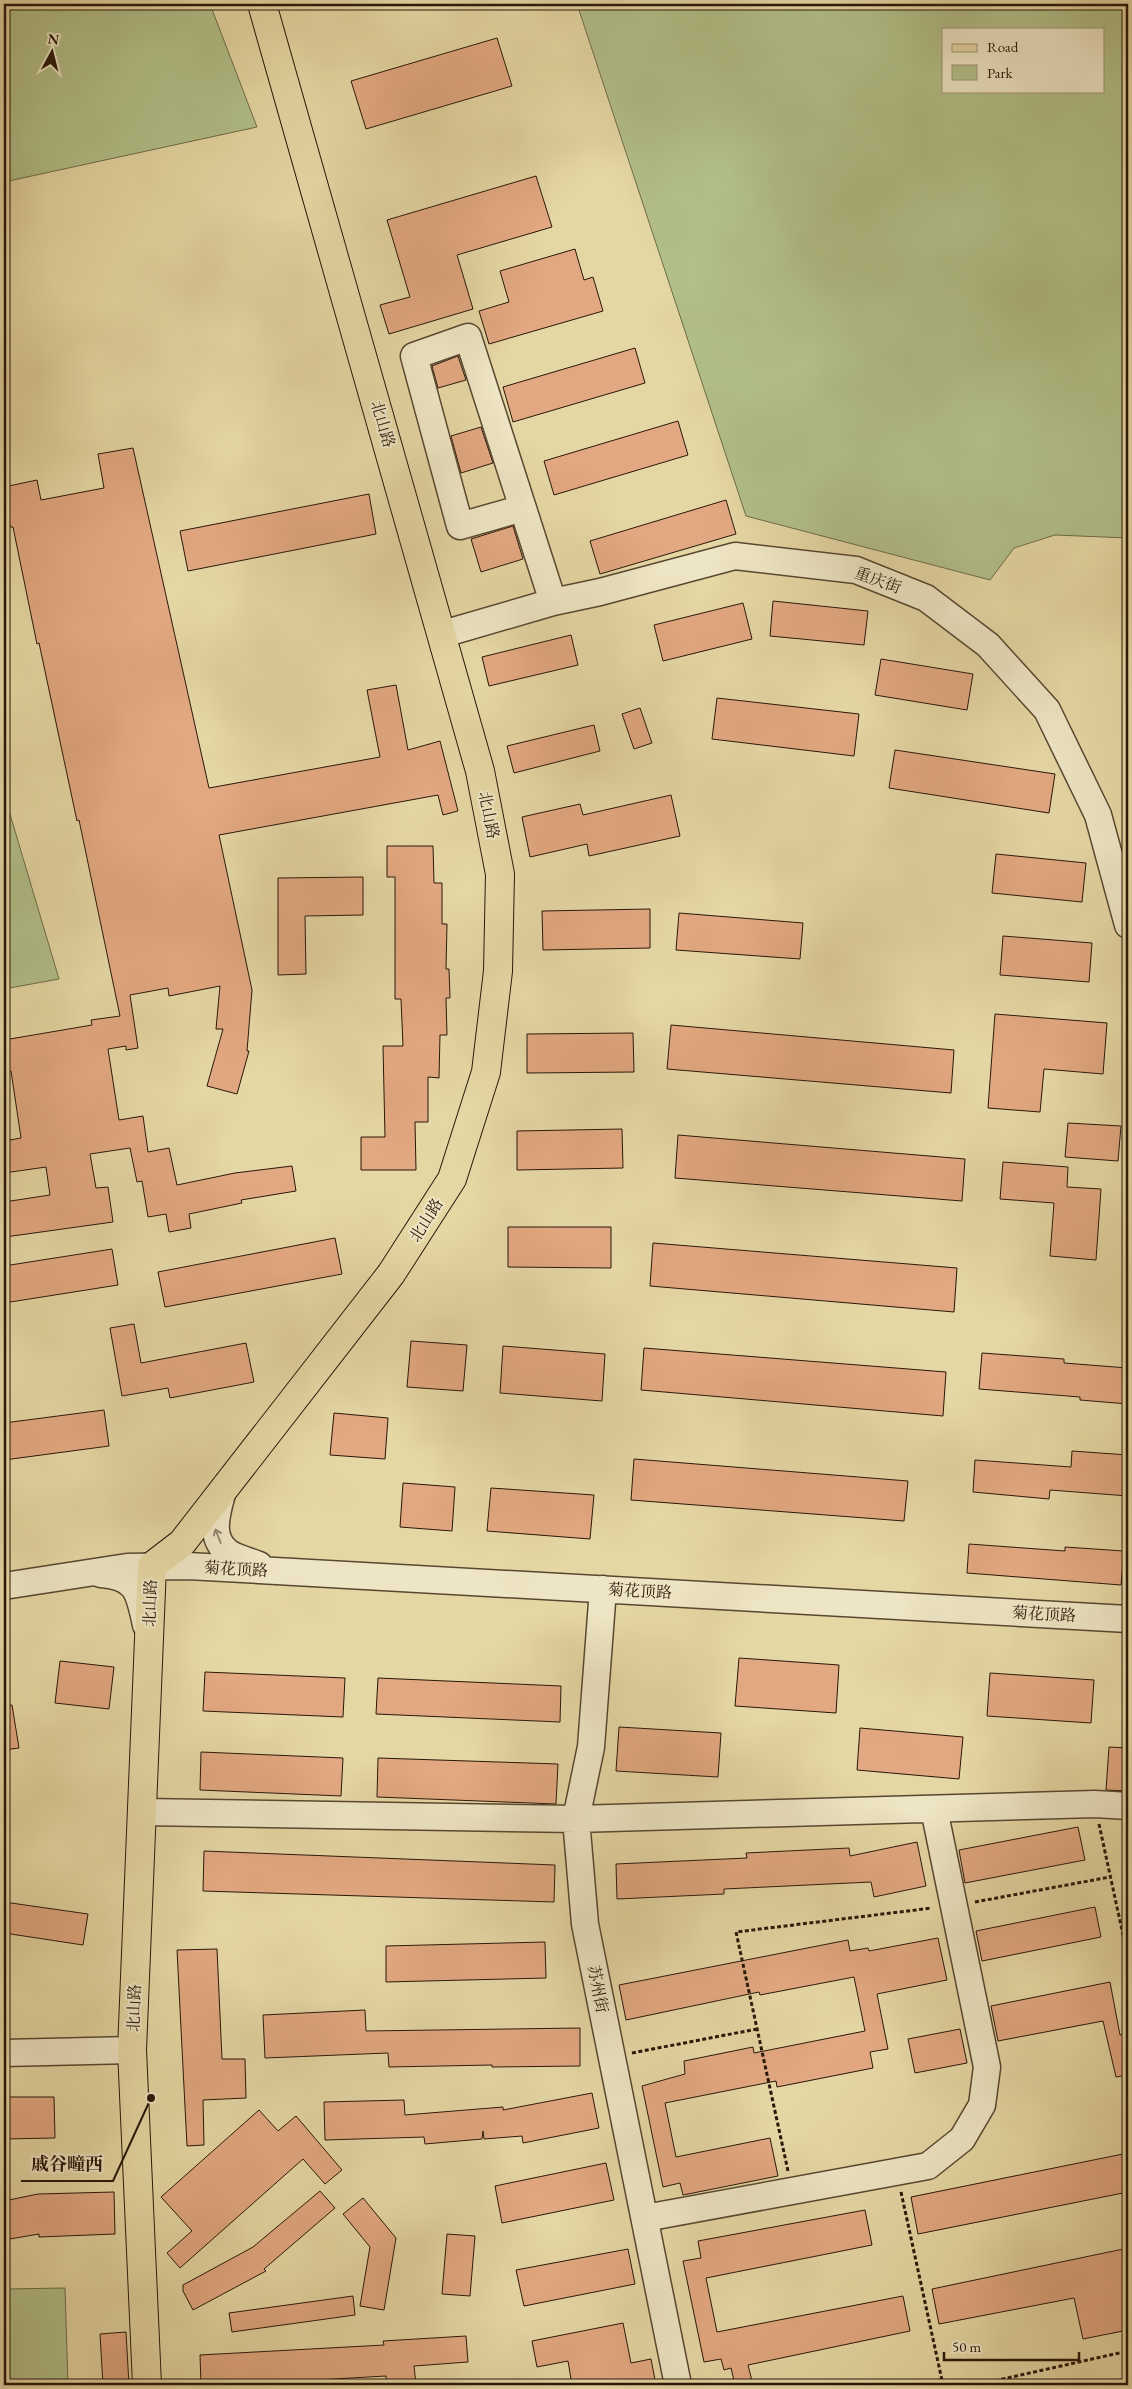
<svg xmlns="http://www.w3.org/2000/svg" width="1132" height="2389" font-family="'EB Garamond','Noto Serif SC',serif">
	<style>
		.green { fill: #b2bf88; stroke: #6e6b48; fill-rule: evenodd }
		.building { fill: #e2a881; stroke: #291709 }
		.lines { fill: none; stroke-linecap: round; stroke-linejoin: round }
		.minor-casing { stroke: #584730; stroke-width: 29 }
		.major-casing { stroke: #291709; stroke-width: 30 }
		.path { stroke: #291709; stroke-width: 3; stroke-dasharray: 4 2.5; stroke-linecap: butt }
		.minor { stroke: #eee5c4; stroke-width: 26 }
		.major { stroke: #e5d7a4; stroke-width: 28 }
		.oneway { stroke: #958870 }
		.labels { text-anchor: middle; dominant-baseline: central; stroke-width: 4; stroke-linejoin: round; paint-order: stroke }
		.street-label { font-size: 16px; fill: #291709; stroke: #eee5c4 }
		.leader { fill: none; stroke: #291709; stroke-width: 2 }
		.callout-dot { fill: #291709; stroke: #eee5c4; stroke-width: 2 }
		.callout-label { font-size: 18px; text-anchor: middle; font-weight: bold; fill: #291709; stroke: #eee5c4; stroke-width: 4; stroke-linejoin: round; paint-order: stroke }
	</style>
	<rect width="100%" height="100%" fill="#e5d7a4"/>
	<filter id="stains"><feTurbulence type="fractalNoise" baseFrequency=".004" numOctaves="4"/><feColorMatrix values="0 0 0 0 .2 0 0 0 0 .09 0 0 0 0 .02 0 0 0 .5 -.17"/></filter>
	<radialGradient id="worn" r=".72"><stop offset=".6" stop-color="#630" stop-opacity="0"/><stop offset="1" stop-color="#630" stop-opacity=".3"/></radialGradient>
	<path class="green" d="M4,4H210L257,127L4,182Z
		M577,4H1128V538L1055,535L1014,548L990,580L746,516ZM943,29H1103V91H943Z
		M4,794L59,979L4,989Z
		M65,2288L68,2385H4V2289Z"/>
	<path class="building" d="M497,38L512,86L366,129L351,81Z
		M536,176L552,227L457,255L473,309L389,334L380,305L410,297L387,220Z
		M575,249L584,280L593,277L603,311L489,344L479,311L509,302L500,271Z
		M635,348L645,383L513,422L503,387Z
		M458,356L466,380L438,388L432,366Z
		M678,421L688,455L554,495L544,461Z
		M481,427L493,463L461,473L451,436Z
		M133,448L209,788L380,757L367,690L396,685L408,750L440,741L458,811L443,815L438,795L219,835L252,990L247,1051H249L237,1094L207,1086L223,1029H216L220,986L169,996L168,988L130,995L138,1048L126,1050V1046L108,1049L119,1120L143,1116L148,1152L169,1148L177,1185L235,1173L292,1166L296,1191L241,1200L242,1203L189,1214L191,1228L169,1232L166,1214L148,1217L142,1181L137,1182L130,1148L90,1154L96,1188L108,1187L113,1222L5,1237L4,1202L50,1195L46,1167L4,1173V1141L21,1138L11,1071L4,1072V1040L92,1025L91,1020L120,1016L79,820L77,821L39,643L37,644L13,527H10L4,487L37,480L41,500L104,488L98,454Z
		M369,494L376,534L188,571L180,531Z
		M726,500L736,534L600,574L590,541Z
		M513,526L523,559L481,572L471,539Z
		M773,601L868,611L864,645L770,636Z
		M743,603L752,639L663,661L654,625Z
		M571,635L578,665L489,686L482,657Z
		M881,659L973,674L967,710L875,695Z
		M717,698L859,714L854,756L712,739Z
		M640,708L652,743L634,749L622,714Z
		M594,725L600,751L514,773L507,746Z
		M895,750L1055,774L1049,813L889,788Z
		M671,795L680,836L589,856L587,844L530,857L522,817L580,804L583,815Z
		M387,846H433L434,883H442V924H447L446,969H449L450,998H446L447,1035H440L439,1078L428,1077V1122H415L416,1170H361V1137H385L383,1046H403L401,999H395V877H387Z
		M996,854L1086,863L1082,902L992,893Z
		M363,877V915L305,916L306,974L278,975V878Z
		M650,909V948L543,950L542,911Z
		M679,913L803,923L800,959L676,950Z
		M1003,936L1092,943L1089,982L1000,975Z
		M995,1014L1107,1023L1103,1074L1044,1069L1040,1112L988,1108Z
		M671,1025L954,1050L951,1093L667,1069Z
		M633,1033L634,1072L527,1073V1034Z
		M1068,1123L1121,1126L1118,1161L1065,1157Z
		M622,1129L623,1168L517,1170V1131Z
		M678,1135L965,1159L962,1201L675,1178Z
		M1003,1162L1068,1167L1067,1187L1101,1189L1096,1260L1050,1256L1054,1203L1000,1199Z
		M508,1227H611V1268L508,1267Z
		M335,1238L342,1274L165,1307L158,1272Z
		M653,1243L957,1268L954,1312L650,1286Z
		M112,1249L118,1285L4,1303V1266Z
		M134,1324L141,1363L246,1343L254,1382L170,1398L168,1388L122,1396L110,1328Z
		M411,1341L467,1345L463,1391L407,1387Z
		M503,1346L605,1354L602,1401L500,1393Z
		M644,1348L946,1372L943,1416L641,1390Z
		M982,1353L1064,1359V1363L1128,1368V1404L1080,1400V1397L979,1389Z
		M104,1410L109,1446L4,1460V1423Z
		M334,1413L388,1418L385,1459L330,1455Z
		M1072,1451L1128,1455V1496L1050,1490L1049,1499L973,1492L975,1460L1071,1467Z
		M634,1459L908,1481L904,1521L631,1500Z
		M403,1483L455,1487L452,1531L400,1527Z
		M491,1488L594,1495L590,1539L487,1531Z
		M969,1544L1065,1551V1547L1124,1551L1121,1585L967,1573Z
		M739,1658L839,1665L836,1713L735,1706Z
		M60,1661L114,1667L109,1709L55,1703Z
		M205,1672L345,1678L343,1717L203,1711Z
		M990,1673L1094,1680L1091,1723L987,1716Z
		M378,1678L561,1686L560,1722L376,1714Z
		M12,1705L19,1748L4,1750V1706Z
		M619,1727L721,1733L718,1777L616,1771Z
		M860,1728L963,1737L959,1779L857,1770Z
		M1109,1747L1128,1748V1791L1106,1790Z
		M201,1752L343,1758L341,1796L200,1790Z
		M378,1758L558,1764L556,1804L377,1797Z
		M1078,1827L1085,1860L965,1883L959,1850Z
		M917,1842L926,1886L874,1897L871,1882L724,1889V1894L617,1899L616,1864L747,1858L746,1853L849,1848L850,1856Z
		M204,1851L555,1865L554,1902L203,1891Z
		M4,1902L88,1914L83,1945L4,1933Z
		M1095,1907L1101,1937L982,1961L976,1931Z
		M938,1938L947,1980L877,1994L888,2049L870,2052L873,2068L777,2087L776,2081L665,2103L676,2157L770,2138L778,2176L683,2195L680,2183L663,2187L642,2086L685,2074L684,2061L753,2047L754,2053L865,2031L854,1977L760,1995L759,1992L626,2020L619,1985L848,1940L850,1951L868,1948L869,1951Z
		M545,1942L546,1978L386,1982V1946Z
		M217,1949L222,2059H245L246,2098L203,2100L204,2145L187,2146L177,1950Z
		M1110,1982L1120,2035L1128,2033V2075L1116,2077L1103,2021L998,2041L991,2006Z
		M365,2010L366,2031L580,2028V2066L492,2067V2065L389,2067L388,2053L265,2058L263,2015Z
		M960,2029L967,2063L915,2073L908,2039Z
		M592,2093L599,2128L523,2143L522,2136L484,2139L483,2131L482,2139L425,2144L424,2137L325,2140L324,2102L404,2100L405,2115L503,2107V2110Z
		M4,2097H54L55,2138L4,2139Z
		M259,2110L278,2131L296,2116L342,2170L325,2184L303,2159L180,2268L167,2253L192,2231L161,2197Z
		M1128,2153V2192L918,2234L911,2197Z
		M606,2163L614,2200L502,2223L495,2186Z
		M320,2191L335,2208L264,2269L266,2271L193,2310L183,2291V2285L253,2247Z
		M114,2192L115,2234L39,2237V2234L4,2240V2201L38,2194Z
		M363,2198L396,2238L384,2310L360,2306L370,2247L343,2214Z
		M865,2210L872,2245L706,2278L717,2332L903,2296L910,2331L748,2365L753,2385H735L731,2368L724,2370L721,2359L704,2362L683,2261L701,2258L698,2241Z
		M447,2234L475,2236L470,2296L442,2294Z
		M1128,2248V2330L1083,2339L1074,2298L939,2324L932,2289Z
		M628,2249L635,2284L524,2306L516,2270Z
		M353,2296L355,2315L232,2332L229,2313Z
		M623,2323L631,2363L651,2359L656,2385H572L568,2361L537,2367L532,2341Z
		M126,2332L129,2385H103L100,2334Z
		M466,2336L468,2362L414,2366L416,2385H386V2376L281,2382V2385H201L200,2355L384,2345L383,2341Z"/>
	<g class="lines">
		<g class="minor-casing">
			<path id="minor" d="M523,508L460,526L414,356L468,337L553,602
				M443,634L553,602L600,592L735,556L856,570L926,598L988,645L1047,710L1098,815L1128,925
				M223,1490C218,1510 207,1538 229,1553C237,1558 249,1561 259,1565
				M101,1574C138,1577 139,1593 146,1625
				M4,1586L127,1567L188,1566L1128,1619
				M603,1589L591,1747L576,1819L585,1924L678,2385
				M142,1812L576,1819L1095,1804L1128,1806
				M4,2053L132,2050
				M645,2218L928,2166L962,2139L982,2105L987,2067L934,1809"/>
		</g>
		<g class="major-casing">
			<path id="major" d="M147,2385L132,2050L152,1566L182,1543L391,1274L452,1179L486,1072L498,971L500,874L480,771L262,4"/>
		</g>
		<path class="path" d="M1099,1824L1128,1958
			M975,1902L1110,1877
			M632,2053L757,2029
			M788,2171L736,1932L932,1908
			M901,2192L943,2385
			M976,2385L1128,2351"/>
		<use href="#minor" class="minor"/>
		<use href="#major" class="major"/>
	</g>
	<defs><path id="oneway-shaft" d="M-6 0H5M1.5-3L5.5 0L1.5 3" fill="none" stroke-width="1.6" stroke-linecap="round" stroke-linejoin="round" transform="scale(1.25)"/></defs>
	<use class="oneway" href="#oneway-shaft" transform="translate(218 1536) rotate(-111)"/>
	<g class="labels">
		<g class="street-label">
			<text transform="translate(383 424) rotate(74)">北山路</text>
			<text transform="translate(878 580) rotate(20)">重庆街</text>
			<text transform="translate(489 815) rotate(79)">北山路</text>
			<text transform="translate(426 1220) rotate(-58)">北山路</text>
			<text transform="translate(236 1569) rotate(3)">菊花顶路</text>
			<text transform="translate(640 1591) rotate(3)">菊花顶路</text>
			<text transform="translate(150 1603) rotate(-88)">北山路</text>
			<text transform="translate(1044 1614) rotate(3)">菊花顶路</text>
			<text transform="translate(598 1989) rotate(79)">苏州街</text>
			<text transform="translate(134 2008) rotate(-88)">北山路</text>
		</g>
	</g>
	<path class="leader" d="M151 2098L113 2181H21"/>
	<circle class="callout-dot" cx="151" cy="2098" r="5"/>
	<g class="callout-label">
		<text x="67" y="2170">戚谷疃西</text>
	</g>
	<rect width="1132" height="2389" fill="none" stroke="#e5d7a4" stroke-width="20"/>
	<rect x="5" y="5" width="1122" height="2379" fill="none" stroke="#291709" stroke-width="2.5"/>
	<rect x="10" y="10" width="1112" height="2369" fill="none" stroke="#291709"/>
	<rect x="942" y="28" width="162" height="65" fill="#eee5c4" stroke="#9f9379"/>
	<rect x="952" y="44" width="25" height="8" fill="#e5d7a4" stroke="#9f9379"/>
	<text x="987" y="52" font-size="15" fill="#291709">Road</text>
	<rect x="952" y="65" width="25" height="15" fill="#b2bf88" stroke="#9f9379"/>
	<text x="987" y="78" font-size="15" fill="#291709">Park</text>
	<g transform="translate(52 52) rotate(7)" stroke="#eee5c4" stroke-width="4" paint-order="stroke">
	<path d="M0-4L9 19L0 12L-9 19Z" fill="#291709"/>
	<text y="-8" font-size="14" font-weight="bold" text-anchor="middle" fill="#291709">N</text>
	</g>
	<path d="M944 2352v8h135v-8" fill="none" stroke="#291709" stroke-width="2.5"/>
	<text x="952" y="2352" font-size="15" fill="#291709" stroke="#eee5c4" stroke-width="4" paint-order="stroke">50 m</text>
	<rect width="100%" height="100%" filter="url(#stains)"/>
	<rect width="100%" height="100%" fill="url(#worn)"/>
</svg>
